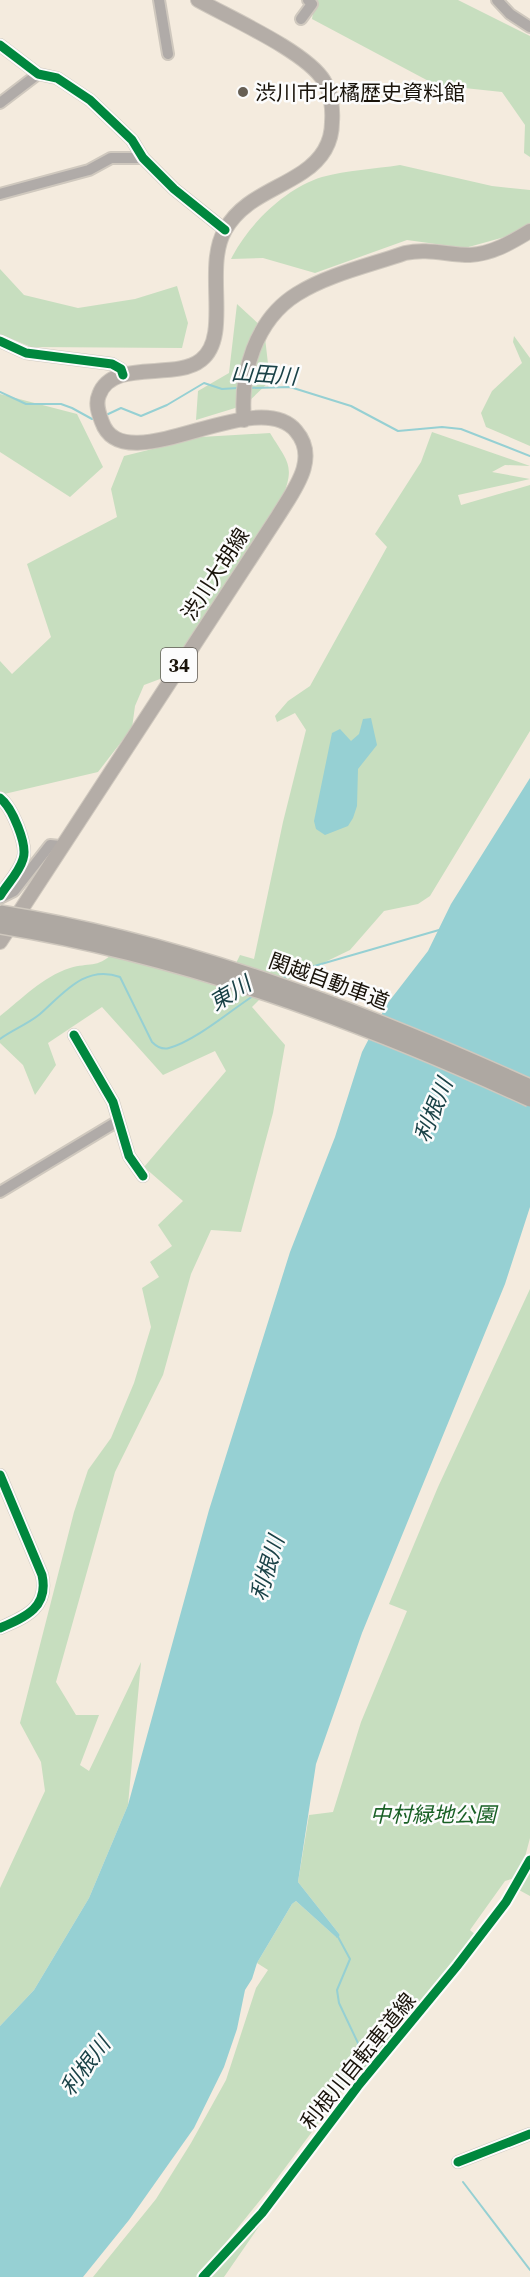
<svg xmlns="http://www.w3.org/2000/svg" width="530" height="2277" font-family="'Source Serif 4','Noto Sans JP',serif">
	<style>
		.green { fill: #c7debf }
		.water { fill: #96d0d3 }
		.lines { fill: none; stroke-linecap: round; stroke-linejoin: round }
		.stream { stroke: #96d0d3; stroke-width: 2 }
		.minor-casing { stroke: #cfc8be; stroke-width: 14 }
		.major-casing { stroke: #cfc8be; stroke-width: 16 }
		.minor { stroke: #b0aba8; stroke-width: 10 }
		.major { stroke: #b4ada7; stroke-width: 14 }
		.highway-bridge-casing { stroke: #cfc8be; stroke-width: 18; stroke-linecap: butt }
		.highway-bridge { stroke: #aea8a2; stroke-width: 15 }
		.cycleway-casing { stroke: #fcfcfc; stroke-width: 13 }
		.cycleway { stroke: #00873e; stroke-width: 9 }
		.poi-dot { fill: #665f54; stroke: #fcfcfc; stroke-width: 2 }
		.labels { text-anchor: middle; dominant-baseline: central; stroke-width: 5; stroke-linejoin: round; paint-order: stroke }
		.shield { fill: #fcfcfc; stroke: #5d5953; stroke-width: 1.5 }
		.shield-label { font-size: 20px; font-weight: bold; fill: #19130a }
		.poi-label { font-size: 21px; fill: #19130a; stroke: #fcfcfc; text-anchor: start }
		.street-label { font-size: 21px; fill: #19130a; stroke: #fcfcfc }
		.park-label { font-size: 21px; font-style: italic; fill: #196025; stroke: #fcfcfc }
		.water-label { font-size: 22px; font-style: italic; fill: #1a4247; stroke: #fcfcfc }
	</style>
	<rect width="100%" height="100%" fill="#f4ebde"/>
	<path class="green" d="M315,0H458L530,36V157L524,153L525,125L502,92L436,85L312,19Z
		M400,165L492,186L530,190V230L465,248L407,240L315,273L263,258L231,259C248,225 284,189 322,177C347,170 375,169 400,165Z
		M0,269L24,295L78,308L135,299L177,286L188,323L182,348L31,347L0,334Z
		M237,304L264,329L270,381L245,405L196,420L198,391L229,373Z
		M514,336L530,358V446L486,427L481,413L492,391L522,363L513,342Z
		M0,394L77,414L103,467L70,497L0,452Z
		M432,432L530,466L505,465L492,472L530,479L458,495L461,505L530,485V731L430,896L418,904L384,911L350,950L271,988L252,1007L285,1045L273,1113L241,1232L211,1230L191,1274L163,1375L115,1472L56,1682L76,1715H99L80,1765L89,1771L141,1662L128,1805L89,1898L34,1990L0,2026V1888L45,1791L41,1762L20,1723L74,1512L88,1470L111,1438L134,1383L151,1327L142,1288L159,1277L150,1262L172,1246L158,1225L183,1201L144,1167L226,1071L215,1051L163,1075L102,1007L48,1043L56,1065L35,1095L23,1065L0,1043V1016C22,999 42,977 70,968C89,962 97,969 113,953L227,982L240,955L254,959L283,822L306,730L295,713L277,722L275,716L288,701L310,686L387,547L375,534L421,462Z
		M270,433C287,461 296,465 282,498L168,676L144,685L135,706L132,728L98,772L0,795V661L12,674L51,637L27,564L117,517L111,489L124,456L201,437Z
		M530,1289V1838L521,1872L525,1876L530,1868V1896L519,1890L524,1880L518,1877L505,1881L470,1930L477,1936L367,2070L359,2069L270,2188L198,2277H93L156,2199L191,2143L226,2080L256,1988L268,1970L257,1963L292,1904L296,1901L336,1937L340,1935L298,1882L309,1815L333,1812L361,1722L407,1611L389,1604L438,1487Z
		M269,2209H271L224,2277H205Z"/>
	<path class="water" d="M371,718L377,745L358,769L357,806L353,818L348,826L325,835L316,829L314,821L332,733L340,729L351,741L359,734L363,719Z
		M530,778V1207L505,1284L362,1633L316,1764L298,1882L340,1935L337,1938L296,1901L292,1904L257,1963L252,1979L245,1990L237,2029L224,2067L194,2128L129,2220L83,2277H0V2026L34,1990L89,1898L128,1805L209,1510L290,1252L335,1137L362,1052L387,1004L428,951L451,904Z"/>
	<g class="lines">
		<path class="stream" d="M250,388L290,387L351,406L398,431L442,427L461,429L530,456
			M0,392L26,404H61L72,408L92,419L96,418
			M104,416L121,408L141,416L167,405L204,383L222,389L238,388
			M278,980L297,971L439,930
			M0,1039C12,1030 28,1024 40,1014C63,994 85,964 120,977L152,1042C157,1047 162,1050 169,1048C195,1041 230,1011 253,996
			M337,1935L350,1959L337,1990L339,2003L366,2060
			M463,2182L530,2270"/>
		<g class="minor-casing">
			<path id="minor" d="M159,0L168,54
				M497,0L510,14L530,27
				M301,19L312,4L308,0
				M0,45L38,74L57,78L90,100L132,140L143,158L174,189L225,230
				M0,103L38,74
				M0,194L89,170L111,158H143
				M0,341L26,353L112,364L121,369L123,375
				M0,798C12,807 28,845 23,859C19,873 7,884 0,896
				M0,898L14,891L50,845L60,846
				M74,1035L113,1102L129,1156L143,1176
				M0,1192L113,1124L119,1123
				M0,1475L42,1575C49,1607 26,1617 0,1628
				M458,2162L530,2134"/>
		</g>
		<g class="major-casing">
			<path id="major" d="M244,420C240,374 255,320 297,294C329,274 371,265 405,253C428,248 447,255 470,255C492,254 512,242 530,231
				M0,942L278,516C293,491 320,459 296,431C256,383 124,484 102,422C99,414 95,404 99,395C112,358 175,381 201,360C232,336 203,268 225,230C242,199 275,191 303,172C321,160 332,143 332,122C333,109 331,92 324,81C307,52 230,18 198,0"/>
		</g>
		<use href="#minor" class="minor"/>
		<use href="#major" class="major"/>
		<g class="highway-bridge-casing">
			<path id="highway-bridge" d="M0,913C185,943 360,1010 530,1087
				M0,926C185,956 360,1021 530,1099"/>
		</g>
		<use href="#highway-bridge" class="highway-bridge"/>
		<g class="cycleway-casing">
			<path id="cycleway" d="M0,45L38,74L57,78L90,100L132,140L143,158L174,189L225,230
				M0,341L26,353L112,364L121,369L123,375
				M0,798C12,807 28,845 23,859C19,873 7,884 0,896
				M74,1035L113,1102L129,1156L143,1176
				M0,1475L42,1575C49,1607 26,1617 0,1628
				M458,2162L530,2134
				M203,2277L262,2213L358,2086L457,1966L506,1902L530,1860"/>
		</g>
		<use href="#cycleway" class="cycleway"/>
	</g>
	<circle class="poi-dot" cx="243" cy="92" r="6"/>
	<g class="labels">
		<rect class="shield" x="161" y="648" width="36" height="34" rx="4.5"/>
		<g class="shield-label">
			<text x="179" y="665">34</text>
		</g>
		<g class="poi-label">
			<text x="255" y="92">渋川市北橘歴史資料館</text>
		</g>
		<g class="street-label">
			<text transform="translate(215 574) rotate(-57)">渋川大胡線</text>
			<text transform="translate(329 981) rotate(20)">関越自動車道</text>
			<text transform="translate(358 2061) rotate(-51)">利根川自転車道線</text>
		</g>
		<g class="park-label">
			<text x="433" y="1814">中村緑地公園</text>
		</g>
		<g class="water-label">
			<text transform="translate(264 374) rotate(4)">山田川</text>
			<text transform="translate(230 993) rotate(-31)">東川</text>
			<text transform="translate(433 1110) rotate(-68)">利根川</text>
			<text transform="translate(267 1568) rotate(-73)">利根川</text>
			<text transform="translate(85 2066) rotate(-53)">利根川</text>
		</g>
	</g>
</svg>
